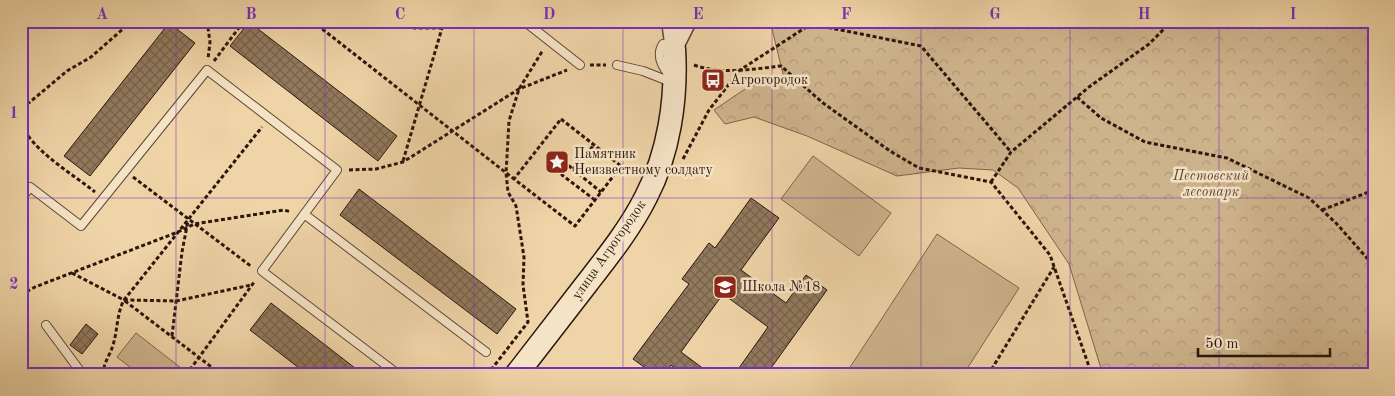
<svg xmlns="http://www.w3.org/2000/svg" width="1395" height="396" font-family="'Old Standard TT',serif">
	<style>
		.forest { fill: url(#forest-crowns); stroke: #7c654c }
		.garden { fill: #ceb48d; stroke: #7c654c }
		.building { fill: url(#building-cross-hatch); stroke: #2b160c }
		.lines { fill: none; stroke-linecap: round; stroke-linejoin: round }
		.lane-casing { stroke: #5c4633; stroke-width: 10 }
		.street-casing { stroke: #5c4633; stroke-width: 19 }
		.secondary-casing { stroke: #2b160c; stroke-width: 25 }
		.path { stroke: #2b160c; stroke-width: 3; stroke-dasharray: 4 2.5; stroke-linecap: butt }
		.lane { stroke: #f5e3c6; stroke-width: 8 }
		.street { stroke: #f5e3c6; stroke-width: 16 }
		.secondary { stroke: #f5e3c6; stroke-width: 22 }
		.grid { fill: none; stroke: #7b2cbf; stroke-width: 1; stroke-opacity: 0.55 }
		.labels { text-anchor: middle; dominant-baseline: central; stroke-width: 5; stroke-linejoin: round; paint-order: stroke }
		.poi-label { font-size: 14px; fill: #2b160c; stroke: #f5e3c6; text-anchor: start }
		.park-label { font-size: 14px; font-style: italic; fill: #5c4533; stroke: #f5e3c6 }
		.street-label { font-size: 14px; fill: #2b160c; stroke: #f5e3c6 }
		.neatline { fill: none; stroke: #7b2cbf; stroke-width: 2 }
		.grid-label { font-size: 16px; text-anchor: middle; font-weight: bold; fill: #7b2cbf }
	</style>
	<defs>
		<pattern id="forest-crowns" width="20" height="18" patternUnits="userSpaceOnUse" patternTransform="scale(1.25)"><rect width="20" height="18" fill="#ceb48d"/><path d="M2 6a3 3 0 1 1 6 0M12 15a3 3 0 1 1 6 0" fill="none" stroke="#b19a78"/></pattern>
		<pattern id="building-cross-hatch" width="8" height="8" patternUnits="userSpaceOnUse" patternTransform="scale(1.25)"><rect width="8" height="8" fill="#91795d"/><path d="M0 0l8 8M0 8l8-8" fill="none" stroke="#77624b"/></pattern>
	</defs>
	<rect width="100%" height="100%" fill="#efd4a7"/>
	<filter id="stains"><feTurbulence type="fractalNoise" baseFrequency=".004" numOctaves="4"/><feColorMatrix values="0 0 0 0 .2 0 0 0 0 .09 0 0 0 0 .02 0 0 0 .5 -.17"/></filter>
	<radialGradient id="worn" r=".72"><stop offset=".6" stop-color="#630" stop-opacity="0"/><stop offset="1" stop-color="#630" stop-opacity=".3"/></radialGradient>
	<path class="forest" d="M770,21H1374V375H1103L1069,264L1018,188L993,170L959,168L897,176L807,136L754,117L725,124L714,110L748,87L784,78Z"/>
	<path class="garden" d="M813,156L891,213L859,256L781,199Z
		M937,234L1019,288L963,375H845Z
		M136,333L181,368L176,375H140L117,357Z"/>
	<path class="building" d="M249,22L397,136L378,161L230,46Z
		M169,23L195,43L90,176L64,156Z
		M359,189L516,309L497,334L340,215Z
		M751,198L779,218L741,270L786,303L806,275L827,290L766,375H734L768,327L723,294L681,352L712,375H684L671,365L664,375H655L633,359L689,284L682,279L709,243L715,248Z
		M271,303L364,375H308L250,330Z
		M86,324L98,334L82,354L70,345Z"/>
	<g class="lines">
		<g class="lane-casing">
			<path id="lane" d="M524,21L580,65
				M21,30L28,21
				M617,65L643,71L671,82
				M668,74C661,65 656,55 663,44L669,43L672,46
				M21,199L30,187L81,226L207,70L337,170L262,271L399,375
				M304,214L486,352
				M46,325L83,375"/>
		</g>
		<g class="street-casing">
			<path id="street" d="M670,21L674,49
				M674,49L688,21"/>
		</g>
		<g class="secondary-casing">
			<path id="secondary" d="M516,375C540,344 564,313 588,282C609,255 631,227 646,197C669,153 677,99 674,49"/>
		</g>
		<path class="path" d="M207,21L210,42L208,59
			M312,21L514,179
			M401,21L414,28H442
			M214,61L244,21
			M590,65H606
			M694,65C721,75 753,69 781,66L823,103L890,151L919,168L991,182L1050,255L1092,375
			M1077,97L1101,118L1145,142L1227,158L1309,198L1336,223L1374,266
			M21,107L30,102L67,71L91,57L132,21
			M561,119L621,166L575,226L514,179Z
			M21,125C37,154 70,172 95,192
			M683,159L709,110L740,70L811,24L921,46L1011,152
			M403,161L442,28L447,21
			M573,169L594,145
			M349,170L376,169L403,162L519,89L567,70
			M133,177L252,267
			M991,182L1011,152L1089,87L1149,44L1172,21
			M595,200L562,175L569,166L601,192
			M1322,210L1374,190
			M72,273L124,300L176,301L251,285
			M21,295L35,287L178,232L194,224L284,210L291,212
			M125,301L222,375
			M172,336L182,252L188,221
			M104,375C102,365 109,357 112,348C118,332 116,315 124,300L262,127
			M186,375L255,281
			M487,375L528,322L523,285L524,257L516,206L508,192L506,173L509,121L519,89L543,50
			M988,375L1054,267"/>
		<use href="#lane" class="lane"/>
		<use href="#street" class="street"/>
		<use href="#secondary" class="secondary"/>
	</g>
	<path class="grid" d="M176,21V375M325,21V375M474,21V375M623,21V375M772,21V375M921,21V375M1070,21V375M1219,21V375M21,198H1374"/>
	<defs>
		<g id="bus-square" transform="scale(1.25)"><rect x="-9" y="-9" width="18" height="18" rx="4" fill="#8f2418" stroke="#f5e3c6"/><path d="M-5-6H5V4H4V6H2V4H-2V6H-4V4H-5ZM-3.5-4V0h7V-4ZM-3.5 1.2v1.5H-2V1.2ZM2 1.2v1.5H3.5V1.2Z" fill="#fff"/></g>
		<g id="sight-square" transform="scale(1.25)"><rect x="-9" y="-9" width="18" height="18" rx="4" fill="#8f2418" stroke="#f5e3c6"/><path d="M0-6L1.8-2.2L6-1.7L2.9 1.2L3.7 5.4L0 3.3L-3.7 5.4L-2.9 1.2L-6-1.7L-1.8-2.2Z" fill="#fff"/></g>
		<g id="school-square" transform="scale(1.25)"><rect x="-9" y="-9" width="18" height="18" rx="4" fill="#8f2418" stroke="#f5e3c6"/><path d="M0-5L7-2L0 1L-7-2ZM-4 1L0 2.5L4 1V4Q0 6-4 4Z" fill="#fff"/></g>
	</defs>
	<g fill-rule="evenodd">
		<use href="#bus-square" x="713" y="80"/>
		<use href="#sight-square" x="557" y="162"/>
		<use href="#school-square" x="725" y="287"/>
	</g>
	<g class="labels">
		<g class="poi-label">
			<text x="730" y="80">Агрогородок</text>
			<text x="574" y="154">Памятник<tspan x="574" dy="16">Неизвестному солдату</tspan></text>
			<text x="742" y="287">Школа №18</text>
		</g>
		<g class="park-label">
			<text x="1211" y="176">Пестовский<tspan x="1211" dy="16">лесопарк</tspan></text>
		</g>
		<g class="street-label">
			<text transform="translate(609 250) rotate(-55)">улица Агрогородок</text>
		</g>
	</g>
	<rect width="1395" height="396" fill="none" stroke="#efd4a7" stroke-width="55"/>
	<path d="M1198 348v8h132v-8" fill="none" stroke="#2b160c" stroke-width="2.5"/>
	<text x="1205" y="348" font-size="15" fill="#2b160c" stroke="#f5e3c6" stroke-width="4" paint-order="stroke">50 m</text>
	<rect x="28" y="28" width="1340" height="340" class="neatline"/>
	<g class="grid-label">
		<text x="102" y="19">A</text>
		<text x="251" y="19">B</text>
		<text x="400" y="19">C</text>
		<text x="549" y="19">D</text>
		<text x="698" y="19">E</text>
		<text x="846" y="19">F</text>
		<text x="995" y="19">G</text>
		<text x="1144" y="19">H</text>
		<text x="1293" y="19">I</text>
		<text x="14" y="118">1</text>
		<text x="14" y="289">2</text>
	</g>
	<rect width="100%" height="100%" filter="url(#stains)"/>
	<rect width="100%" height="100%" fill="url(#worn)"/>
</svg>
